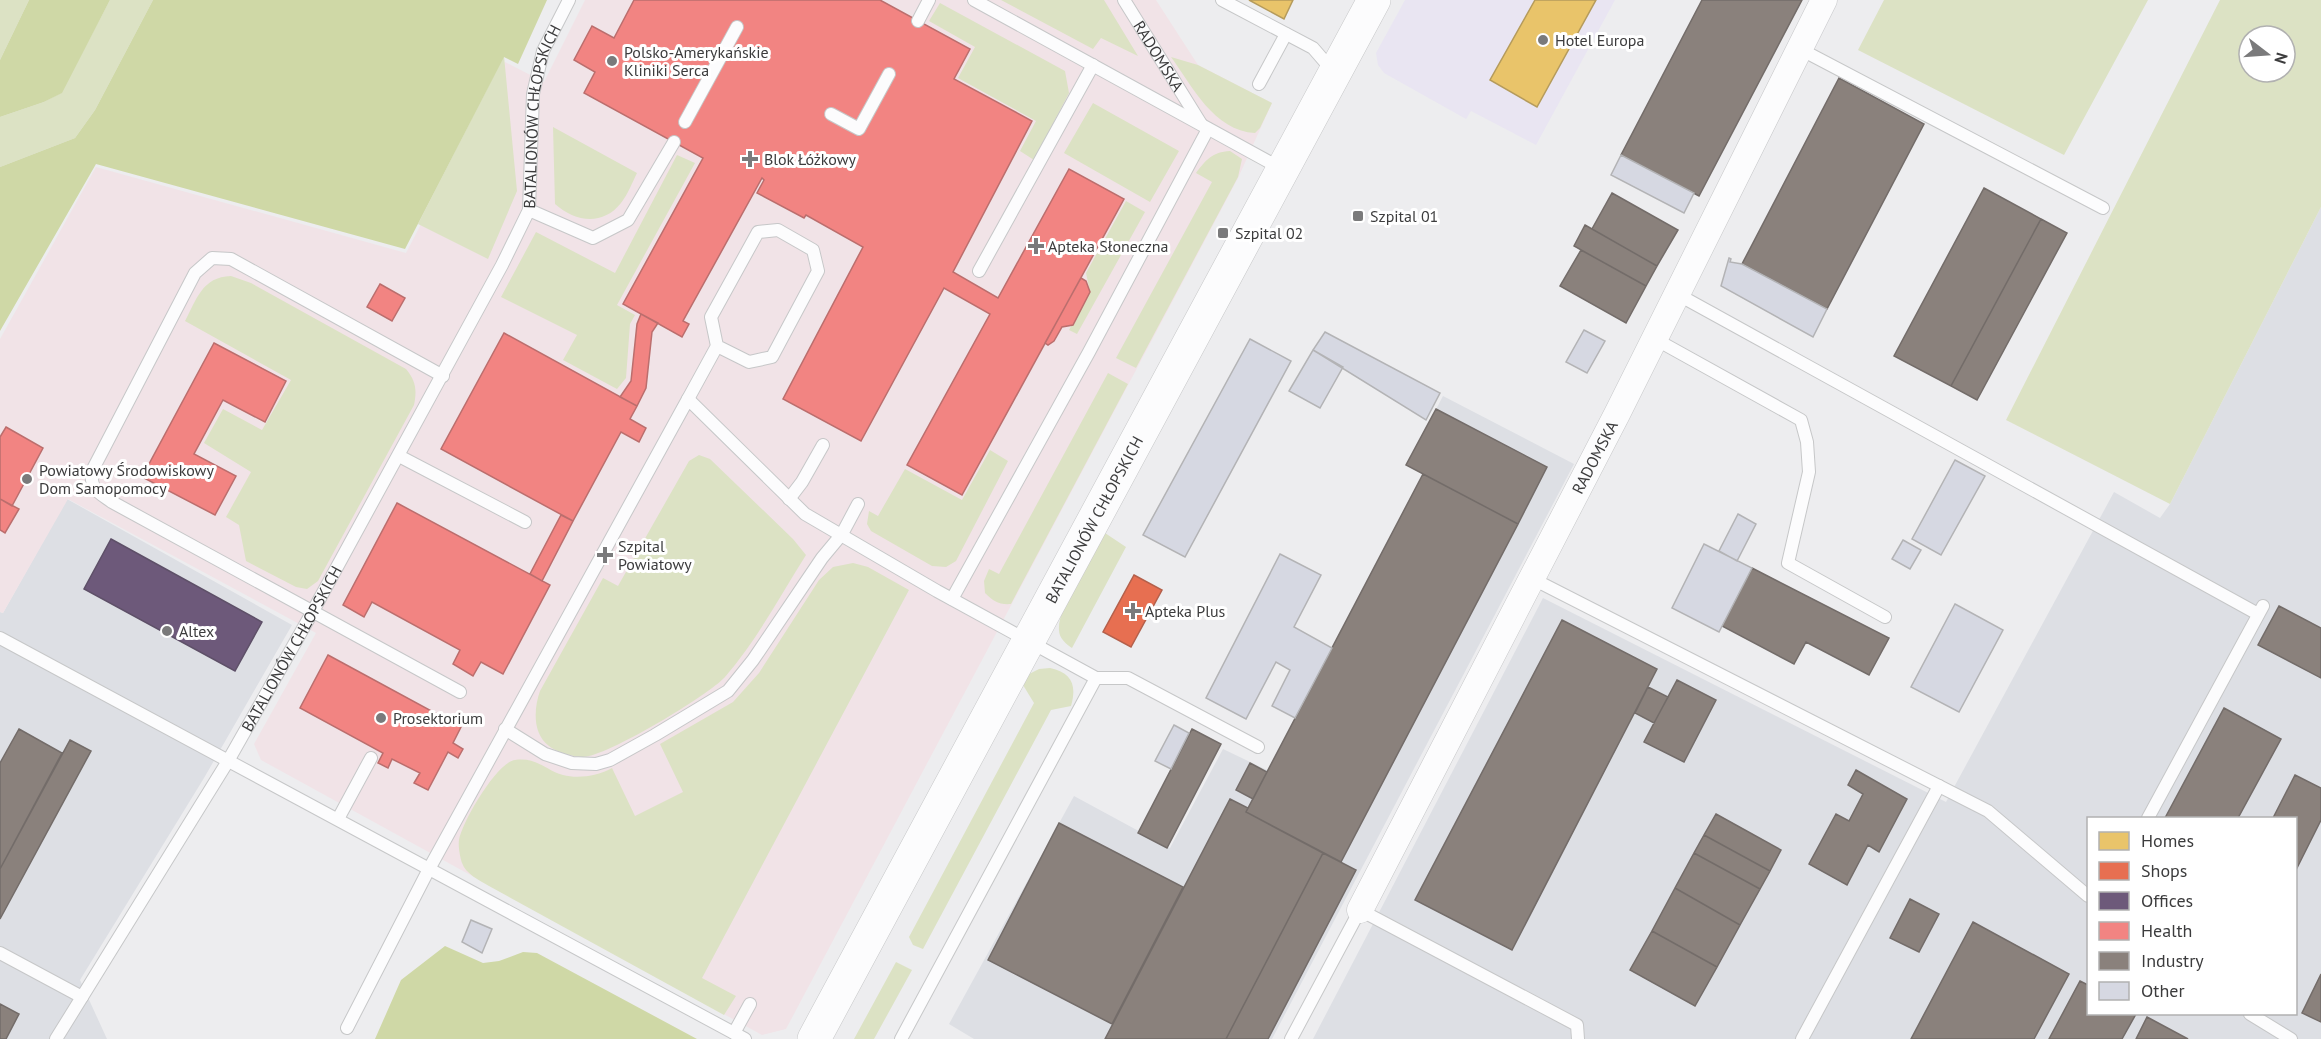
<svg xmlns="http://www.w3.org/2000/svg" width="2321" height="1039" font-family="'PT Sans',sans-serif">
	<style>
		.commercial { fill: #e9e5f2 }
		.built { fill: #dddfe4; fill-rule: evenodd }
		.medical { fill: #f1e3e7 }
		.green { fill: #dce2c4; fill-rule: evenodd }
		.forest { fill: #cfd8a6 }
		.homes { fill: #e9c46a; stroke: #b59b5c; stroke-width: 1.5 }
		.shops { fill: #e76f51; stroke: #b4604b; stroke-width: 1.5 }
		.offices { fill: #6d597a; stroke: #5e5068; stroke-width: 1.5 }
		.health { fill: #f28482; stroke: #bb6e6d; stroke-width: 1.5 }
		.industry { fill: #8a817c; stroke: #736c69; stroke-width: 1.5 }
		.building { fill: #d6d8e2; stroke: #b3b3b5; stroke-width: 1.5 }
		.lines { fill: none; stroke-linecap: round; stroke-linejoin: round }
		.lane-casing { stroke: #c6c7c8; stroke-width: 14 }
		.street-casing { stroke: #c6c7c8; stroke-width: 27 }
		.secondary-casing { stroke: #c6c7c8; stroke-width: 34 }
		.lane { stroke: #fcfcfd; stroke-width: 12 }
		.street { stroke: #fcfcfd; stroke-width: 26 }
		.secondary { stroke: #fcfcfd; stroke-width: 33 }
		.poi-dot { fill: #7a7a7b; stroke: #fff; stroke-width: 2 }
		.labels { text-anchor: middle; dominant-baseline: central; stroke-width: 6; stroke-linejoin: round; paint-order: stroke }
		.poi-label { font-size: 16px; fill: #3c3c3d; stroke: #fff; text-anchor: start }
		.street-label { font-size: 16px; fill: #3c3c3d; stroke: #fff }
	</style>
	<rect width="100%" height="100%" fill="#ededef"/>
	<path class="commercial" d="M1405,0H1615L1536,145L1471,111L1466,119L1384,73L1378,65L1376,53Z"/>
	<path class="built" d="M2321,207V1039H1313L1543,598L1946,802L2114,492L2160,518L2170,504ZM2088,818H2296V1014H2088Z
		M1443,396L1574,464L1272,1039H974L949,1024L1074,796L1170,848L1223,749L1269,771L1425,473L1408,463Z
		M67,499L292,625L204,778L80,980L107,1039H0V612L3,613Z"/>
	<path class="medical" d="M585,0H1156L1198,65L1272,103L1238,178L786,1029L762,1035L261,760L254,744L316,633L68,499L3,613L0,612V339L96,167L406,253L505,62L544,82Z"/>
	<path class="green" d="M0,0H29L0,60Z
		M110,0H153L95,110L75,138L0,167V117L44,102L61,93Z
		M1001,0H1104L1138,56L1101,38L1093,49Z
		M1884,0H2148L2064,155L1858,50Z
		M2220,0H2321V207L2170,504L2006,420ZM2249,36H2285V72H2249Z
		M940,3L1065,71L1069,93L1034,160L1020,151L1036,121L958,78L975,47L929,21Z
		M504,56L517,191L488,259L418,224Z
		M1171,57L1198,65L1272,103L1260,128L1255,133C1214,131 1192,86 1171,57Z
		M1093,103L1179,151L1150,202L1064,153Z
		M553,127L637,173C632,183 628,194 621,203C603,226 575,222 555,204Z
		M1230,151L1242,159L1238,177L1136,368L1116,358L1212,182L1196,173C1206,160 1212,152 1230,151Z
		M677,155L695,163L617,305L635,315L630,324L626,378L617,389L563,360L577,335L501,297L536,232L615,273Z
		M1126,201L1145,212L1077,334L1069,330L1090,292L1086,273Z
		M231,276L251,283L406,369C416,381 417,390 414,405L318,581L307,589L296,587L246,561L239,525L226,517L251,472L204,443L223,409L262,430L291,380L185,321C197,299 202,277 231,276Z
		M1108,373L1128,384L1011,604C999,605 993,601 985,593L984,581L989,569L999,574Z
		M990,450L1008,461L956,561L946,567L932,566L871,531L867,524L869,511L878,516L905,469L962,500Z
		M699,455L710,459L793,539L806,555C780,596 757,640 725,677C709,695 606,757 583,757C574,757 556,752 549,746C532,733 534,708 540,691L603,578L618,586L689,461Z
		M1105,533L1126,547L1072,648C1066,644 1059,638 1059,630C1057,608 1093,554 1105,533Z
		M853,563L868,567L909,590L702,978L736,996L724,1015L489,886C479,880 466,874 462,863C460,857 458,846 459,840C462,822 497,762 515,760C537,757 545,770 563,775C578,779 598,776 612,768L635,816L683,792L660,744L733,702L759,673L819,580L833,567Z
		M1050,668C1072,673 1077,685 1071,706L1051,710L923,949L913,945L909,937L1034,703L1023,685L1025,676L1039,669Z
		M896,962L912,970L874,1039H854Z"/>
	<path class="forest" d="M29,0H110L62,93L44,102L0,117V60Z
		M153,0H547L518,64L504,57L405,249L96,164L0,331V167L75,138L95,110Z
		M445,946L483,963L499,961L523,952L537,953L697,1039H375L401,980Z"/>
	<path class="homes" d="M1249,0H1293L1284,19Z
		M1535,0H1596L1537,107L1490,80Z"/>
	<path class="shops" d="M1134,575L1162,590L1131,647L1103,632Z"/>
	<path class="offices" d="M111,539L262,622L235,671L84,589Z"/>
	<path class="health" d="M634,0H880L970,49L954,79L1032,121L953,272L998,298L1069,169L1124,199L962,495L907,465L990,314L944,288L861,441L783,399L863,247L806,215L804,218L757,193L764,180L762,178L683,321L689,324L682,337L623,304L703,158L584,93L595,72L574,60L592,26L614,38Z
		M1081,278L1086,281L1090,292L1073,325L1062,327L1054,341L1048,345L1045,343Z
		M380,284L405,298L392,321L367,307Z
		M641,314L658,323L652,332L646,388L637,406L620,397L631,381L637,324Z
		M504,333L637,406L630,419L646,428L639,442L621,432L573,521L441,449Z
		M214,343L286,381L265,422L223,400L194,454L236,476L215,515L142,477Z
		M6,427L43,448L12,506L0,499V437Z
		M0,499L19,509L5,533L0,530Z
		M397,503L550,585L503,674L481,662L473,676L453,664L460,650L372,602L364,617L343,605Z
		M561,515L573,521L542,581L530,574Z
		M328,655L461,727L453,743L463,749L458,758L448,752L428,790L414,783L420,773L392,759L388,768L378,763L383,753L300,708Z"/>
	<path class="industry" d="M1702,0H1802L1699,196L1621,155Z
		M1839,78L1924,124L1827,309L1742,264Z
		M1984,188L2041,219L1951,386L1894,356Z
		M1612,193L1678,230L1657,266L1592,229Z
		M2041,219L2067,233L1977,400L1951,386Z
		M1585,225L1657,266L1646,286L1574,246Z
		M1581,250L1646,286L1626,323L1560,286Z
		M1436,409L1547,467L1518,524L1406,465Z
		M1423,474L1518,524L1341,862L1246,812Z
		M1752,568L1889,638L1869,675L1806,642L1794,664L1722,626Z
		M2279,606L2321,628V678L2258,645Z
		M1562,620L1657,669L1512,950L1415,900Z
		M1677,680L1716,700L1684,762L1644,742Z
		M1648,687L1668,697L1654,723L1635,713Z
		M2224,708L2281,739L2238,818H2165Z
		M19,729L62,753L0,869V763Z
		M1192,729L1221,744L1167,848L1138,833Z
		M70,740L91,751L0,919V869Z
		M1250,763L1267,772L1253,799L1236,790Z
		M1856,770L1907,799L1879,852L1868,845L1847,885L1809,864L1836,814L1849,821L1863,794L1848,785Z
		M2295,775L2321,788V820L2296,870V818H2273Z
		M1230,799L1248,808L1246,812L1323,853L1226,1039H1105Z
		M1716,814L1781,850L1770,871L1704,835Z
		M1059,823L1183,887L1112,1024L988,960Z
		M1704,835L1770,871L1760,889L1694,853Z
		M1323,853L1356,870L1268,1039H1226Z
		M1694,853L1760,889L1740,925L1675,888Z
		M1675,888L1740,925L1717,967L1652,931Z
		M1910,899L1939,914L1919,952L1890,938Z
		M1973,922L2069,974L2034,1039H1911Z
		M1652,931L1717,967L1695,1006L1630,970Z
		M2321,974V1022L2302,1013Z
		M2080,981L2088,985V1014H2136L2122,1039H2049Z
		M0,1004L19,1014L6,1039H0Z
		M2147,1017L2188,1039H2136Z"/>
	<path class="building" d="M1621,155L1694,193L1684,213L1611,175Z
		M1729,258L1731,259L1730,262L1742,264L1827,309L1813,337L1721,286Z
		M1584,330L1605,341L1587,373L1566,362Z
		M1325,332L1440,393L1426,420L1313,350Z
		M1250,339L1291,361L1185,557L1143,535Z
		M1313,350L1343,367L1320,408L1289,391Z
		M1955,460L1985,476L1941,555L1912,539Z
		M1738,514L1756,524L1737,561L1719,551Z
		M1903,540L1921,550L1910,569L1892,559Z
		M1704,544L1752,568L1719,632L1672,608Z
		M1280,554L1321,575L1294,627L1332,648L1295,718L1272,706L1290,670L1276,662L1246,719L1206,698Z
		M1955,604L2003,630L1959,712L1911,687Z
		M1174,725L1189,733L1171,769L1155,761Z
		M471,920L492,929L482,953L462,942Z"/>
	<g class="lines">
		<g class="lane-casing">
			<g id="lane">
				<path d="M974,0L1280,168"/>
				<path id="s1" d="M1124,0L1201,124"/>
				<path d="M1222,0L1313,48L1332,70"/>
				<path d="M918,21L929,0"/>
				<path d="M1800,49L2103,208"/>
				<path d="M1259,84L1286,34"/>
				<path d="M831,114L859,129L889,74"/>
				<path d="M685,122L737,27"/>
				<path d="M529,210L593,238L628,220L674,142"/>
				<path d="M979,271L1093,65"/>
				<path d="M1677,294L2258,614"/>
				<path d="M1655,339L1801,420L1807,442L1809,472L1788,563L1885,617"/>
				<path d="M443,376L231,259L212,258L195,273L92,471C90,490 98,492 112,502L460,692"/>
				<path d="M688,399L717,346L749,362L772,357L818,271L813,250L778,230L758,232L711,317L717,346"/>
				<path d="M399,456L525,522"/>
				<path d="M789,499L802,482L823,445"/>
				<path d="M1531,578L1988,811L2088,896"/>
				<path d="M952,599L1089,352L1208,129"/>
				<path d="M0,638L745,1039"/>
				<path d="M505,729L545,754L572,763L596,764L610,760L655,735L728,691L753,660L822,558L842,534L858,504"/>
				<path d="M2148,818L2263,606"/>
				<path d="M338,819L371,758"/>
				<path d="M0,953L82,997"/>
				<path d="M2250,1014L2291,1039"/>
				<path d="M347,1028L429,869L688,399L805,514L937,591L1096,678H1128L1258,747"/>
				<path d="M734,1033L750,1004"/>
				<path id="s2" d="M56,1039L228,761L313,611L502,265L529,210L533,94L543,51L569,0"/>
				<path d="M901,1039L1096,678"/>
				<path d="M1291,1039L1360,910L1577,1025L1578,1039"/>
				<path d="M1802,1039L1939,786"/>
			</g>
		</g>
		<g class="street-casing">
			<g id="street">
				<path id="s3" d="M1360,910L1617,414L1824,0"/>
			</g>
		</g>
		<g class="secondary-casing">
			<g id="secondary">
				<path id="s4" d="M814,1039L1374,0"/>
			</g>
		</g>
		<use href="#lane" class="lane"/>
		<use href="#street" class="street"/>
		<use href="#secondary" class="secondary"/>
	</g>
	<g class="poi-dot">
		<circle cx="1543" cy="40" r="6"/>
		<circle cx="612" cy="61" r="6"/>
		<path d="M747 150h6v6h6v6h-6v6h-6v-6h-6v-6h6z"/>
		<rect x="1352" y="210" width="12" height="12" rx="3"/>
		<rect x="1217" y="227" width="12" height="12" rx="3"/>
		<path d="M1033 237h6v6h6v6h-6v6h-6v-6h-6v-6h6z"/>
		<circle cx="27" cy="479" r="6"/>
		<path d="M602 546h6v6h6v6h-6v6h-6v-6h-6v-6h6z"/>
		<path d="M1130 602h6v6h6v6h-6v6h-6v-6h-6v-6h6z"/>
		<circle cx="167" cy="631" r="6"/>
		<circle cx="381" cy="718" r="6"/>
	</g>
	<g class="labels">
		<g class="poi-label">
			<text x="1555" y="40">Hotel Europa</text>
			<text x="624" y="52">Polsko-Amerykańskie<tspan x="624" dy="18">Kliniki Serca</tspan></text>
			<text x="764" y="159">Blok Łóżkowy</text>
			<text x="1370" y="216">Szpital 01</text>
			<text x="1235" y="233">Szpital 02</text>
			<text x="1048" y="246">Apteka Słoneczna</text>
			<text x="39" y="470">Powiatowy Środowiskowy<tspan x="39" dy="18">Dom Samopomocy</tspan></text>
			<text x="618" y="546">Szpital<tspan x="618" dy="18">Powiatowy</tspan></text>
			<text x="1145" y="611">Apteka Plus</text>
			<text x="179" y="631">Altex</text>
			<text x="393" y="718">Prosektorium</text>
		</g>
		<g class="street-label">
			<text stroke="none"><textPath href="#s1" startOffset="66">RADOMSKA</textPath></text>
			<text stroke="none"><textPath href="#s2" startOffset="1050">BATALIONÓW CHŁOPSKICH</textPath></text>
			<text stroke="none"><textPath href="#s3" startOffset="510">RADOMSKA</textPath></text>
			<text stroke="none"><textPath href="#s4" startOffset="590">BATALIONÓW CHŁOPSKICH</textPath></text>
			<text stroke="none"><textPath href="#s2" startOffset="456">BATALIONÓW CHŁOPSKICH</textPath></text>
		</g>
	</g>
	<rect x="2087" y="817" width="210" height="198" fill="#ffffff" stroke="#b1b1b1" stroke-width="1.5"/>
	<rect x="2099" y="832" width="30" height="18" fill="#e9c46a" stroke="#b1b1b1" stroke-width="1.5"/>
	<text x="2141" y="847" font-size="18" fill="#3c3c3d">Homes</text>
	<rect x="2099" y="862" width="30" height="18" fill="#e76f51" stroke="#b1b1b1" stroke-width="1.5"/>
	<text x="2141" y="877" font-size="18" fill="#3c3c3d">Shops</text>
	<rect x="2099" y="892" width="30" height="18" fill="#6d597a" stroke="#b1b1b1" stroke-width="1.5"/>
	<text x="2141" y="907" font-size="18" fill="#3c3c3d">Offices</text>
	<rect x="2099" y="922" width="30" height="18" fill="#f28482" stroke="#b1b1b1" stroke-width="1.5"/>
	<text x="2141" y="937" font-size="18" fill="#3c3c3d">Health</text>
	<rect x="2099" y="952" width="30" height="18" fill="#8a817c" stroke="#b1b1b1" stroke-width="1.5"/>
	<text x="2141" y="967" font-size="18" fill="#3c3c3d">Industry</text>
	<rect x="2099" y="982" width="30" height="18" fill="#d6d8e2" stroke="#b1b1b1" stroke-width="1.5"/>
	<text x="2141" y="997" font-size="18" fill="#3c3c3d">Other</text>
	<g transform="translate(2267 54) rotate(107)"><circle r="28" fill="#ffffff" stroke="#b1b1b1" stroke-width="1.5"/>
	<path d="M0-4.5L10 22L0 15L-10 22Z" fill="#7a7a7b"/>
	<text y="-9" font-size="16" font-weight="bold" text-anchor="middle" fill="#3c3c3d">N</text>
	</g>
</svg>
